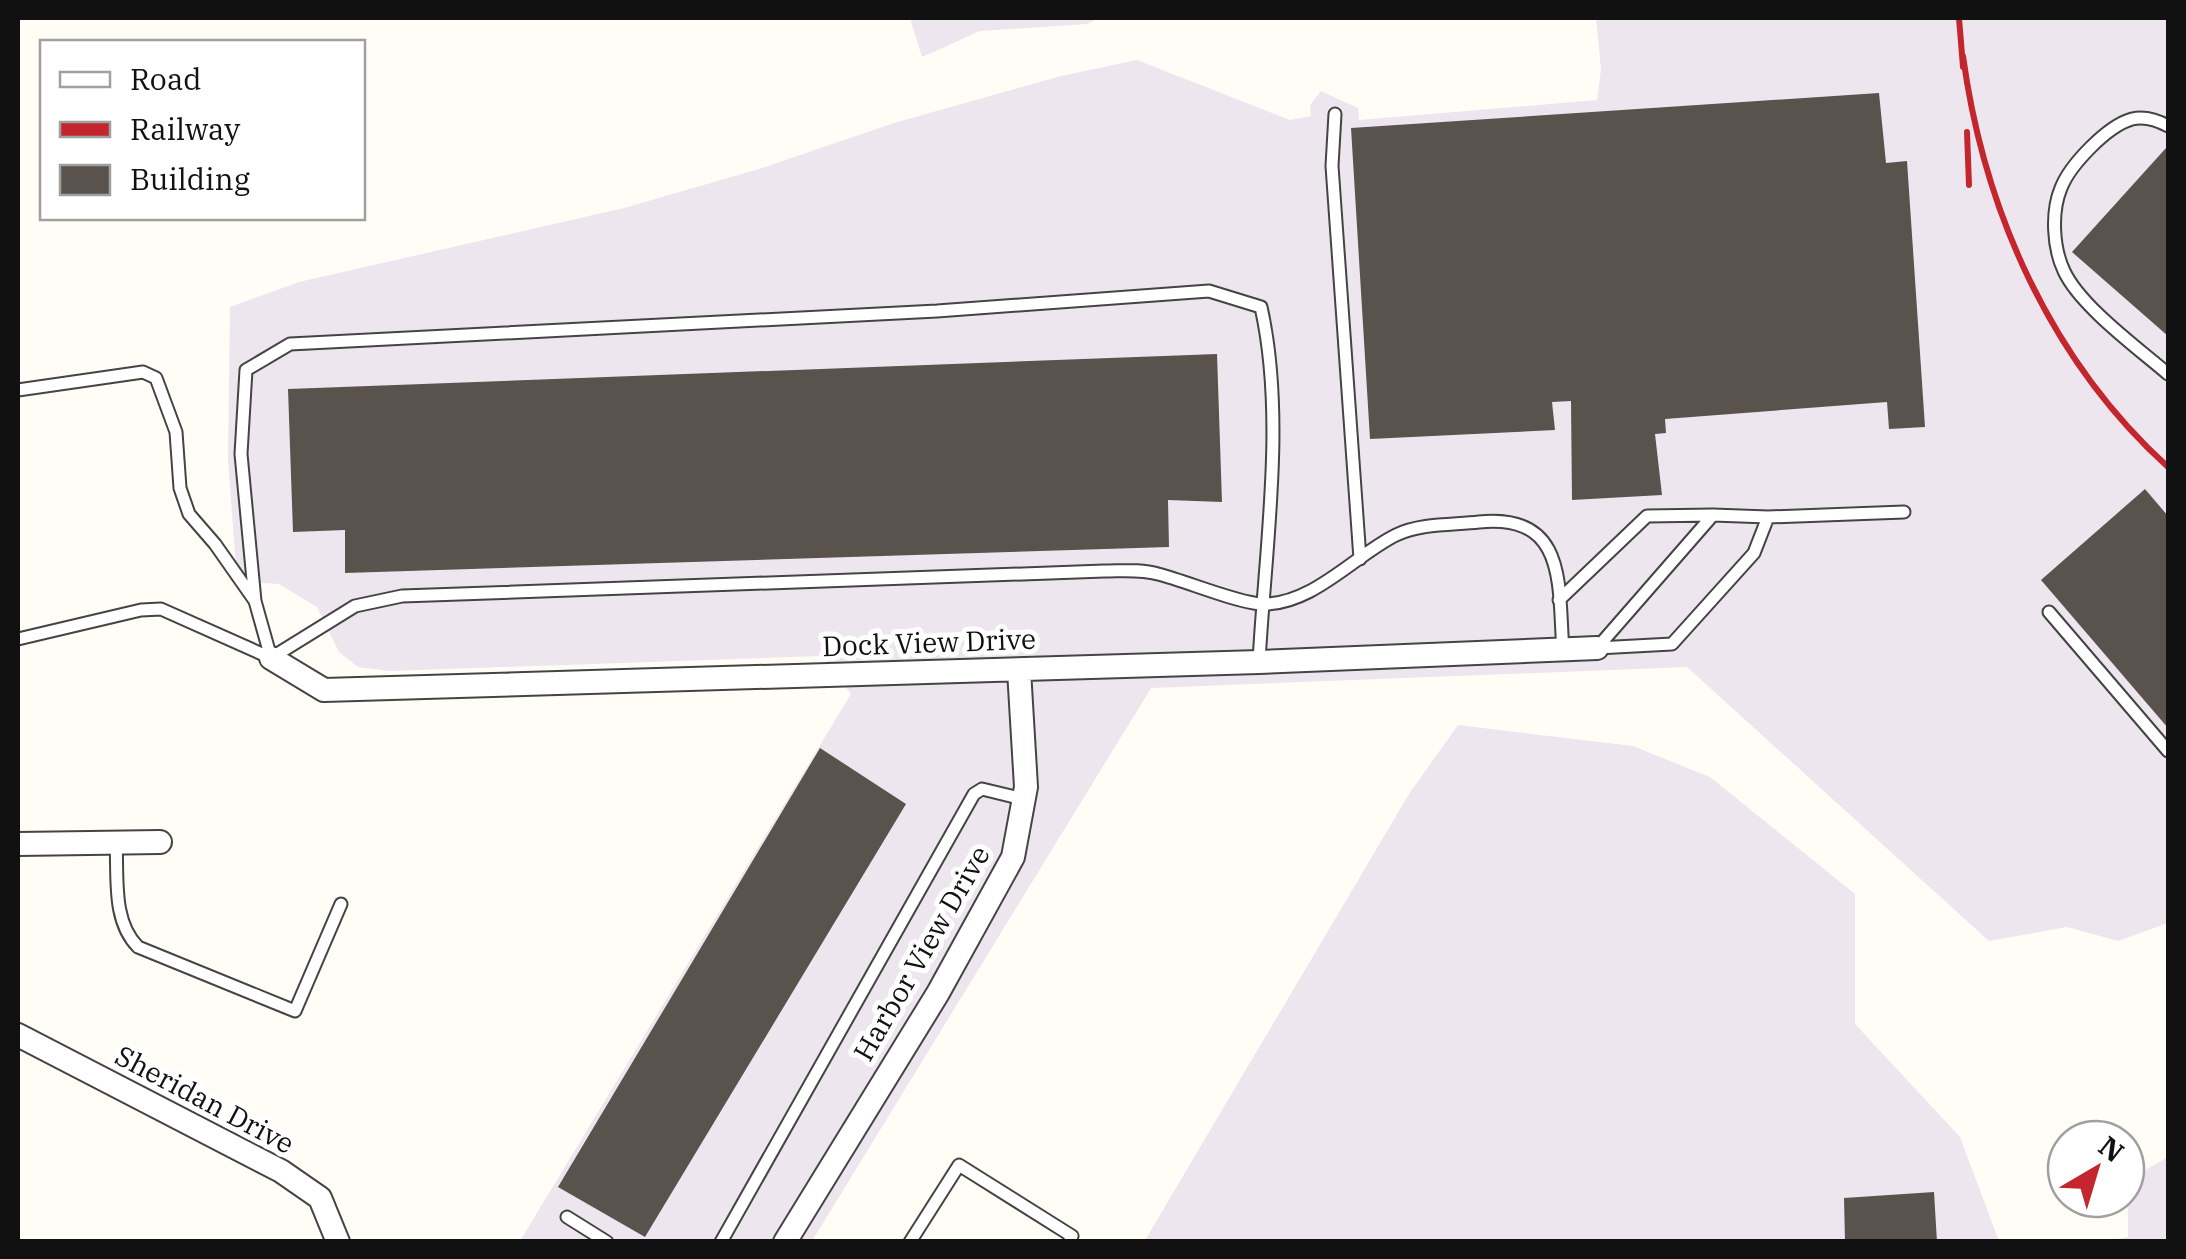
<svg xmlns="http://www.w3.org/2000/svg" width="2186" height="1259" font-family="'IBM Plex Serif',serif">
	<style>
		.industrial { fill: #eee6ef }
		.building { fill: #5a524d }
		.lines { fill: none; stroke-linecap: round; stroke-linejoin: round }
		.lane-casing { stroke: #444; stroke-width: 15 }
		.street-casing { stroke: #444; stroke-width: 26 }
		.lane { stroke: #fff; stroke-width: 11 }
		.street { stroke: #fff; stroke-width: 22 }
		.rail { stroke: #c4262e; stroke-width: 6 }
		.labels { text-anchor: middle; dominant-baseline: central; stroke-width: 10; stroke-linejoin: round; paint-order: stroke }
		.street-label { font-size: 28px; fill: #111; stroke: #fff }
	</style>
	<rect width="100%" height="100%" fill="#fffdf5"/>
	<path class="industrial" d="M910,18H1099L1087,24L980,31L922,57Z
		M1596,18H2168V923L2118,941L2067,927L1989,941L1687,667L1151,688L812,1241H520L851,694L822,656L389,671L358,667L339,652L317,607L279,584L237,581L228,460L230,307L299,282L624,208L759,169L894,123L1061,76L1137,60L1290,120L1311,116L1310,105L1321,91L1358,108L1359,120L1597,100L1601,69Z
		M1458,725L1633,746L1710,777L1855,894V1024L1960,1137L1999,1241L1144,1242L1409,794Z
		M2168,1157V1241H2108L2128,1237V1180Z"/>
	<path class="building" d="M1879,93L1886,163L1907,161L1925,427L1889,429L1887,402L1665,419L1666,433L1655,434L1662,495L1572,500L1571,401L1552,402L1555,430L1370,439L1351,128Z
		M2166,148L2168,150V336L2072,252Z
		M1217,354L1222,502L1168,500L1169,547L345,573V530L293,532L288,389Z
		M2145,489L2168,516V728L2041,580Z
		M820,748L906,804L645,1237L558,1187Z
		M1934,1192L1937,1242H1845L1844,1198Z"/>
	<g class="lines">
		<g class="lane-casing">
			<path id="lane" d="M1335,114L1332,166L1360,559
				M2168,126C2157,120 2145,116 2132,119C2107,126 2070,165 2061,188C2051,212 2053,248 2064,271C2080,306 2139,349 2168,374
				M18,390L143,372L156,378L176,432L180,488L189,514L215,544L255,601L271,658
				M1559,600L1647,516L1713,515
				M255,601L241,454L246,370L290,344L937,311L1209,291L1261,307C1286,418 1265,548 1259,662
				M2049,612L2168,751
				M18,639L141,610L161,609L271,658
				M1597,648L1713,515L1768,517L1904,512
				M1597,648L1672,644L1754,553L1768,517
				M271,658L355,606L402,596L1104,571C1122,571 1141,569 1158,574C1186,581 1235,602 1261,604C1312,606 1355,555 1396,535C1421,523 1453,525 1479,522C1568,513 1558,586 1563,651
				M116,843C118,878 112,921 138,947L295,1011L341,904
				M567,1217L607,1242
				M721,1242L974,794L982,789L1023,799
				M910,1242L959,1165L1072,1236L1069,1242"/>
		</g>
		<g class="street-casing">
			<path id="street" d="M271,658L324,690L1259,662L1597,648
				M18,844L160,842
				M18,1035L281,1171L320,1198L338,1242
				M785,1242L938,993L1013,857L1026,787L1019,670"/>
		</g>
		<use href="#lane" class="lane"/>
		<use href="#street" class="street"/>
		<path class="rail" d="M1959,18L1963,67
			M1963,56C1984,211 2051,361 2168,467
			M1967,132L1969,185"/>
	</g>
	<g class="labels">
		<g class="street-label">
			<text transform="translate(929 642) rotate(-2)">Dock View Drive</text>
			<text transform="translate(921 953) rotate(-60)">Harbor View Drive</text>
			<text transform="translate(205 1099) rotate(28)">Sheridan Drive</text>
		</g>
	</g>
	<rect width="2186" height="1259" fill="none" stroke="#111111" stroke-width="40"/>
	<rect x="40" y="40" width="325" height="180" fill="#ffffff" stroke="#a0a0a0" stroke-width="2.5"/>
	<rect x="60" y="72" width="50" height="15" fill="#ffffff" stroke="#a0a0a0" stroke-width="2.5"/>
	<text x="130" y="90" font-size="30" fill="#111111">Road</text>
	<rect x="60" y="122" width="50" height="15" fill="#c4262e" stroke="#a0a0a0" stroke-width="2.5"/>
	<text x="130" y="140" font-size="30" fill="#111111">Railway</text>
	<rect x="60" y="165" width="50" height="30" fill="#5a524d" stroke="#a0a0a0" stroke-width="2.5"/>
	<text x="130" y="190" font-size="30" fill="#111111">Building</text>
	<g transform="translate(2096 1169) rotate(38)"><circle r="48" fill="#ffffff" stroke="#a0a0a0" stroke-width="2.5"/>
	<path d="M0-8L18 38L0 25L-18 38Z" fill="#c4262e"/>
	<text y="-15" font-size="28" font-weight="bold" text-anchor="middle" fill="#111111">N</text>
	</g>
</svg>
